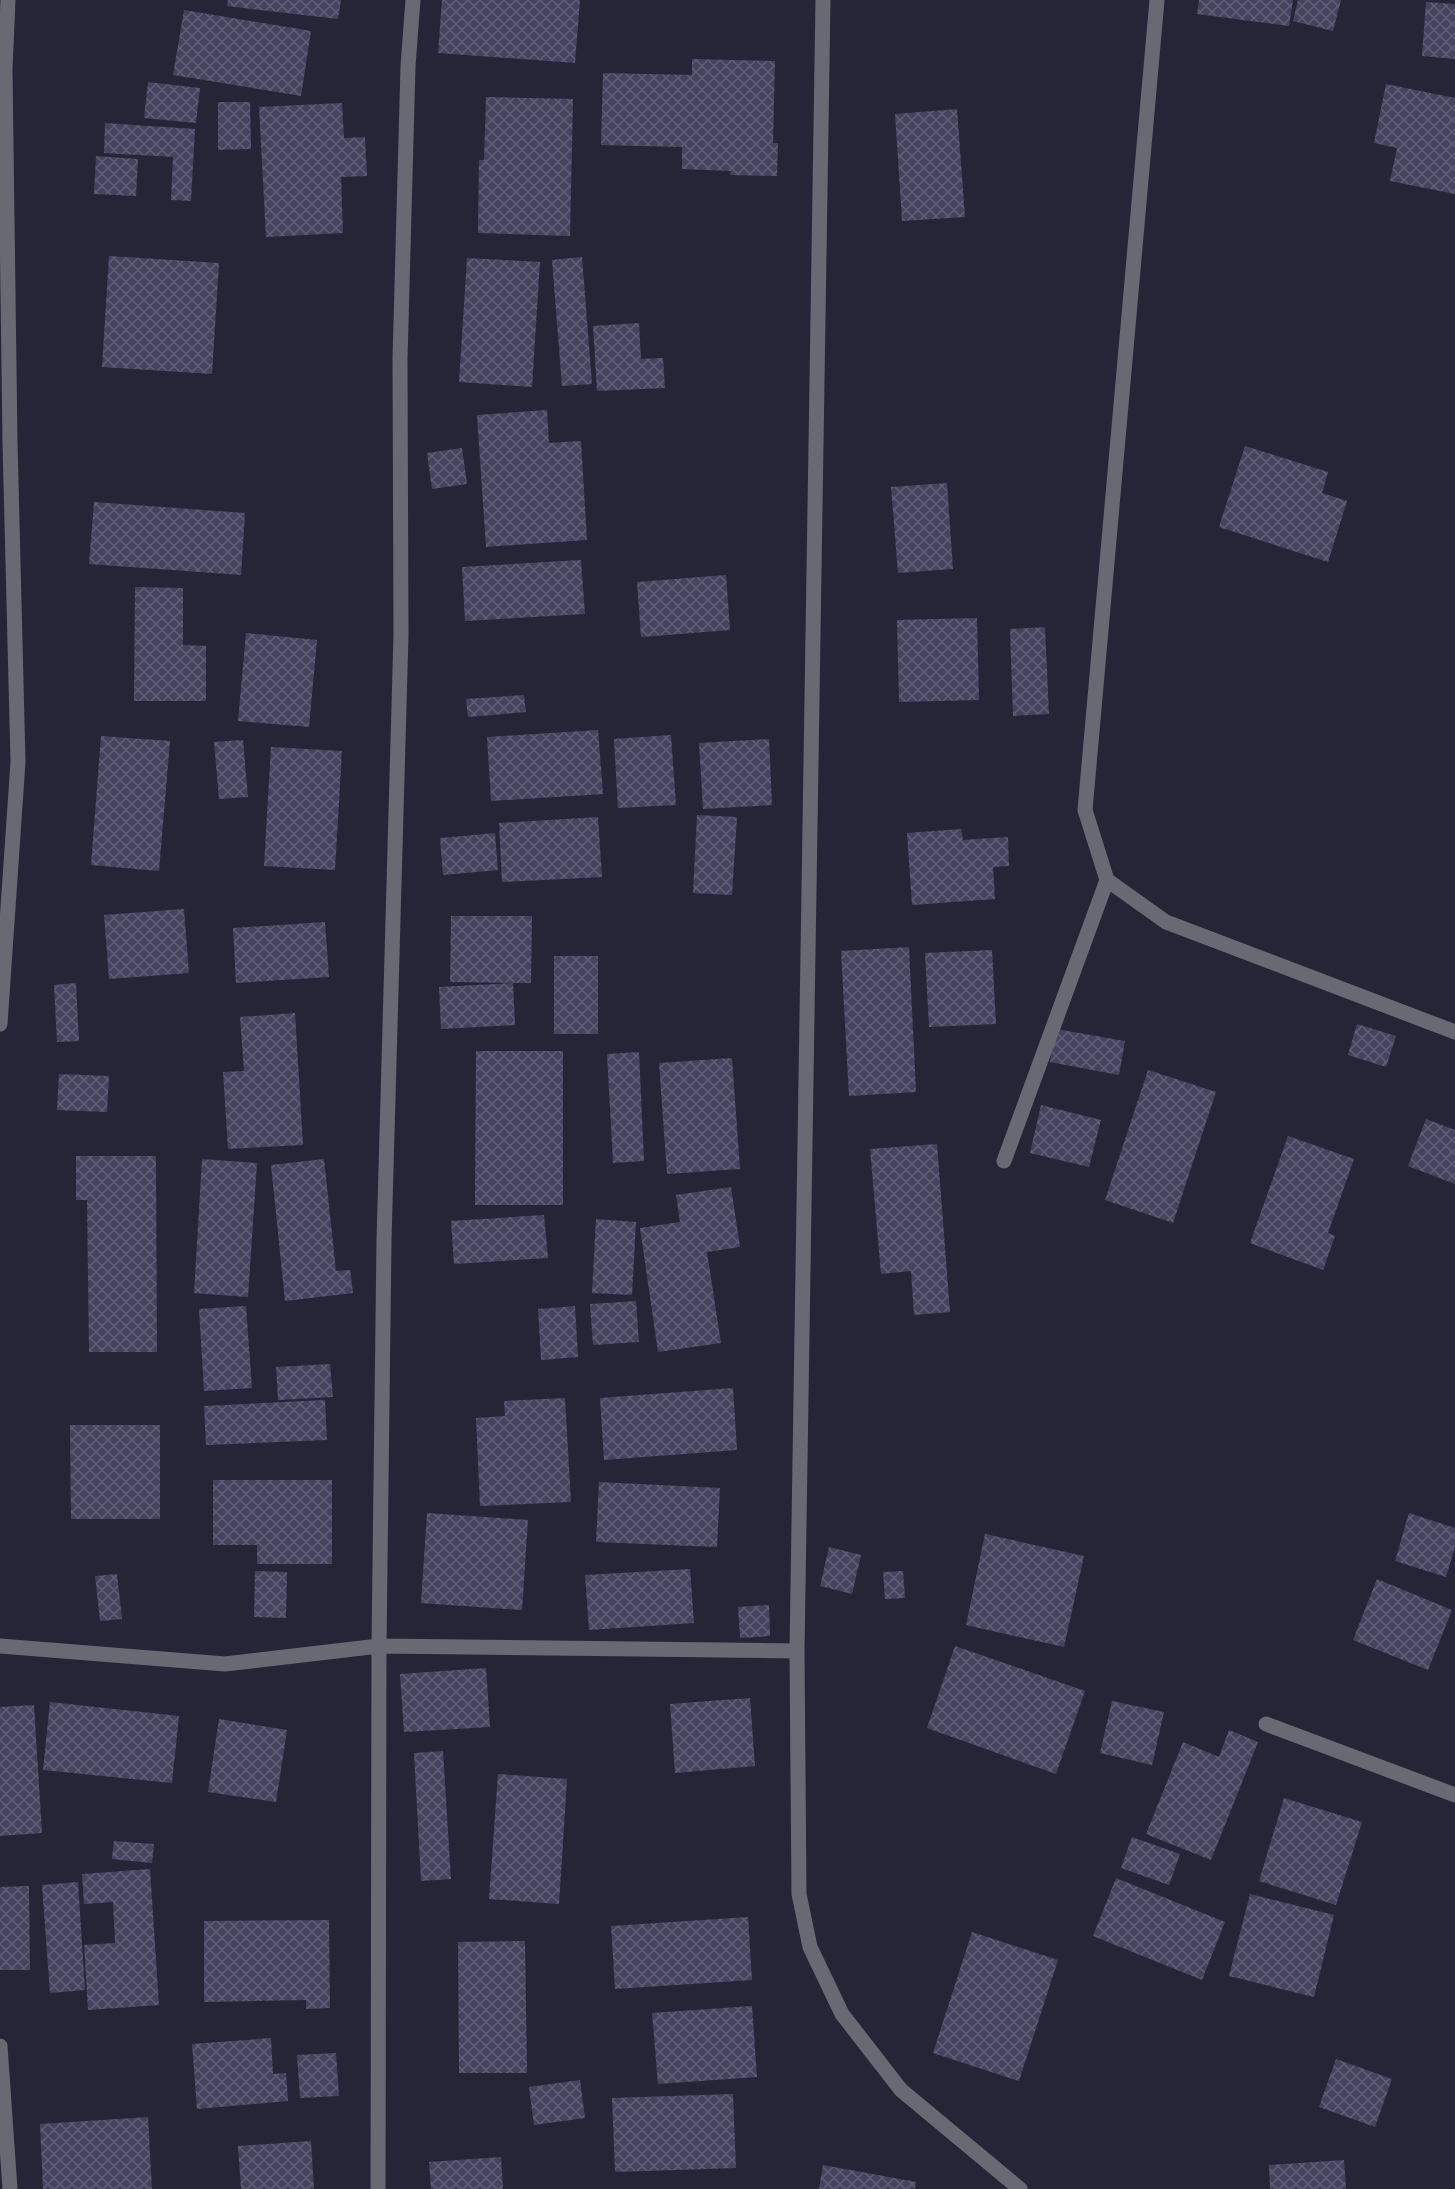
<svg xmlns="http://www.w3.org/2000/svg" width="1455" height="2189" font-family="'Fira Sans Condensed',sans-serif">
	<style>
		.building { fill: url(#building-cross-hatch) }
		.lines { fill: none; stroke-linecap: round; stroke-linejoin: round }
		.street { stroke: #696974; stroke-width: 15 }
	</style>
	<defs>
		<pattern id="building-cross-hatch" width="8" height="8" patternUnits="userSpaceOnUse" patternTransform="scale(1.5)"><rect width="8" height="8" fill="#45445f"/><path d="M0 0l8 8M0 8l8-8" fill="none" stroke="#605f77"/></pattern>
	</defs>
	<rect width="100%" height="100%" fill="#262538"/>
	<path class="building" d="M228,0H341L338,19L227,6Z
		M442,0H580L575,63L438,53Z
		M1199,0H1293L1289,26L1197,14Z
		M1298,0H1341L1333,31L1293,21Z
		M1426,2L1455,4V59L1422,56Z
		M184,10L311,31L301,96L173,75Z
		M692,59L775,61L773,143H778L777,176L730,175L731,171L682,169V147L601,145L603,73L692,75Z
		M148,82L200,88L196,123L144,118Z
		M1386,84L1455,98V194L1390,181L1397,148L1374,143Z
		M486,97L573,99L570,236L478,233L479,160H484Z
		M218,102H250L251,149L218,150Z
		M342,103L344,138L365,137L367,176L341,177L343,233L266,237L259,107Z
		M957,109L965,217L902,221L895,114Z
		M105,123L195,129L191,201L171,200L173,157L104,153Z
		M96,156L138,159L136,196L94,194Z
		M109,256L219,263L212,374L102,367Z
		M582,257L592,384L562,386L552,260Z
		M467,258L540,262L532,387L459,382Z
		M639,323L641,359L663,358L665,388L597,391L593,326Z
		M547,410L549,443L581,441L587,540L486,547L477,415Z
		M1245,446L1328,472L1322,493L1347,501L1328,562L1219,527Z
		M462,448L467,484L432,489L427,453Z
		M947,483L953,569L898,573L891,487Z
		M94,502L245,513L241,575L89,564Z
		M581,560L585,614L465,621L462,567Z
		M726,575L730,630L641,637L637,582Z
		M135,587L183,588V645L206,646V701H134Z
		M977,618L979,700L899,702L897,620Z
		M1045,627L1049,714L1013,716L1010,629Z
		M246,633L317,640L309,727L238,721Z
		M524,695L526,712L468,717L466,699Z
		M598,730L603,794L491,801L487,737Z
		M671,735L676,805L618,808L614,739Z
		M101,736L170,741L159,871L91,865Z
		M769,739L772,805L703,809L699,743Z
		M243,740L248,797L219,799L214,742Z
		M271,747L342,751L335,870L264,866Z
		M697,815L737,817L732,895L693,893Z
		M598,817L602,877L502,882L499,823Z
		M961,829L963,840L1008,837L1009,866L993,867L995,899L912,905L907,833Z
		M495,833L498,870L443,875L440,838Z
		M184,909L189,973L109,979L104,915Z
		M451,916H532L531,983L450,982Z
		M325,922L329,977L236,983L233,928Z
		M909,947L916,1092L849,1096L841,951Z
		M992,950L996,1024L929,1027L925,953Z
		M554,956H598V1034H554Z
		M76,983L79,1041L57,1042L54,985Z
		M513,983L515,1025L441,1029L439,987Z
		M295,1013L303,1145L228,1149L223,1072L244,1071L240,1017Z
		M1357,1024L1396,1036L1386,1067L1348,1055Z
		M1056,1029L1125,1041L1119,1075L1050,1062Z
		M476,1051H563V1205H475Z
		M639,1052L644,1161L613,1163L607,1054Z
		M732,1058L740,1169L667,1174L659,1063Z
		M1148,1070L1216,1092L1173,1223L1105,1200Z
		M59,1074L109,1076L107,1112L57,1110Z
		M1041,1105L1101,1120L1089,1167L1030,1153Z
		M1426,1119L1455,1130V1184L1408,1166Z
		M1288,1136L1354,1159L1328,1233L1335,1236L1323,1270L1250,1243Z
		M937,1144L950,1312L914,1315L911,1271L881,1274L870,1149Z
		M76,1156H156L157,1352H89L87,1200H76Z
		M202,1159L257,1163L248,1297L194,1293Z
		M324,1159L336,1271L350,1270L353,1293L285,1301L271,1165Z
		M731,1187L740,1247L707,1252L721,1343L658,1352L640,1228L680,1222L676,1195Z
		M544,1215L548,1258L454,1264L451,1221Z
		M596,1219L636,1222L632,1295L592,1293Z
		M636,1301L639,1342L593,1345L590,1304Z
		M246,1306L252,1388L204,1391L199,1309Z
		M575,1306L578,1357L541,1360L538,1309Z
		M330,1364L333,1397L278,1400L276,1367Z
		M733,1388L737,1450L604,1460L600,1398Z
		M565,1398L571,1502L480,1506L476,1418L505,1416L504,1401Z
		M325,1400L327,1440L206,1445L204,1406Z
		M70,1425H160V1519H71Z
		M213,1480H332V1564H257V1545H213Z
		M599,1482L720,1488L717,1547L596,1542Z
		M427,1513L528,1520L522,1610L421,1603Z
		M1409,1513L1455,1528V1547L1446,1577L1395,1561Z
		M985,1534L1084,1556L1064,1647L966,1625Z
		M829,1547L861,1555L852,1594L820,1586Z
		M690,1569L694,1623L589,1630L585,1575Z
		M255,1571L287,1572L286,1618L254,1617Z
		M903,1571L905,1598L885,1599L883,1572Z
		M117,1574L122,1619L100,1621L95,1576Z
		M1377,1579L1452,1610L1428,1670L1353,1640Z
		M769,1605L770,1636L740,1638L738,1607Z
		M955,1646L1085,1691L1056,1774L927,1728Z
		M486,1668L490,1727L404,1732L400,1674Z
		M750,1698L755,1766L675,1773L670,1704Z
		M1112,1701L1164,1712L1152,1765L1100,1753Z
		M50,1702L179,1716L172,1783L43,1770Z
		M34,1705L42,1833L0,1836V1707Z
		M219,1719L287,1730L276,1802L208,1792Z
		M1229,1730L1258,1742L1211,1860L1146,1834L1183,1742L1219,1757Z
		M443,1751L451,1879L421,1881L414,1753Z
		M498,1774L567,1779L559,1904L489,1899Z
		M1284,1798L1362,1822L1336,1905L1259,1881Z
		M1132,1837L1180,1854L1169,1885L1121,1868Z
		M114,1841L154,1844L152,1863L112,1859Z
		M150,1869L159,2005L88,2010L84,1945L115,1943L113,1902L84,1904L82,1874Z
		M1116,1878L1225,1922L1202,1980L1093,1936Z
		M78,1882L85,1990L50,1993L42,1885Z
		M29,1886L30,1970H0V1887Z
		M1250,1894L1334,1915L1314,1997L1229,1976Z
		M748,1917L752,1980L615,1989L611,1926Z
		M329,1920L330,2008L306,2009V2000L204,2002V1921Z
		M972,1932L1058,1960L1019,2081L933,2053Z
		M525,1941L527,2073H459L458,1942Z
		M752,2006L757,2077L658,2084L652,2013Z
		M271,2038L273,2074L286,2073L288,2101L197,2109L192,2044Z
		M336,2053L339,2096L300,2098L297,2055Z
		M1336,2059L1392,2079L1375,2127L1319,2107Z
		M580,2080L585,2118L534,2125L529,2087Z
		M733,2094L736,2168L615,2172L612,2098Z
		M148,2117L152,2189H43L40,2124Z
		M311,2141L314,2189H241L238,2146Z
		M501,2157L503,2189H431L429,2162Z
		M1344,2160L1346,2189H1270L1269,2165Z
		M823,2165L916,2182L915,2189H819Z"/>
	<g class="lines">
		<path class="street" d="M823,0L797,1651L799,1894L810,1947L842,2014L901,2090L1020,2189
			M1157,0L1085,810L1107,880L1166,922L1455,1032
			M0,1024L18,762L10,442L5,70L8,0
			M1004,1161L1107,880
			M0,1646L225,1664L379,1646L797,1651
			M1266,1724L1455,1795
			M0,2046L10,2189
			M378,2189L379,1646L384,1240L401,635L400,359L408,66L413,0"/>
	</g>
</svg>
